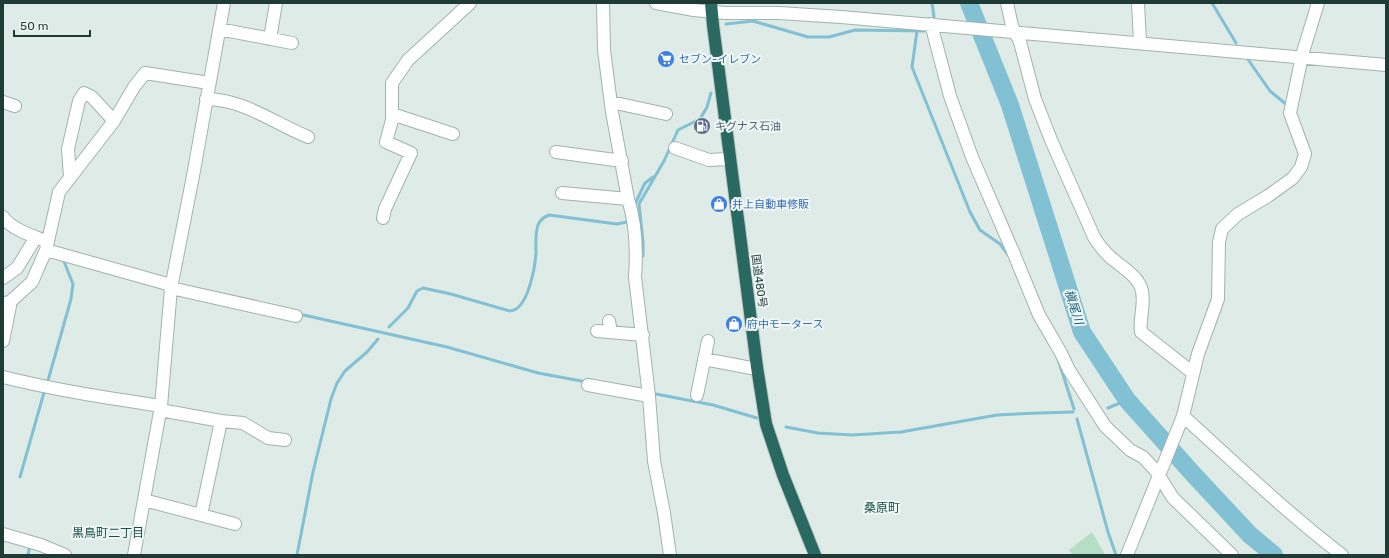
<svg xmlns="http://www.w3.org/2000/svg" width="1389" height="558" font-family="Rubik,'Noto Sans JP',sans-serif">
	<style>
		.green { fill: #b5dec4 }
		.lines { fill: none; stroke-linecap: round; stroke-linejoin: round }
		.stream { stroke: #82c0d4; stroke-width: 3 }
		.river { stroke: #82c0d4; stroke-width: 18 }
		.minor-casing { stroke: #a1b3ae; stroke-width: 14 }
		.highway-casing { stroke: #c0c8c7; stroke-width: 14 }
		.minor { stroke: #fff; stroke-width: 12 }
		.highway { stroke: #296962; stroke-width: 12 }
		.labels { text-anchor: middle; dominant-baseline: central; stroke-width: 4; stroke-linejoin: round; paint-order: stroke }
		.shop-label { font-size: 11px; fill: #366cbe; stroke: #eff7f4; text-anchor: start }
		.service-label { font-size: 11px; fill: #4e5e75; stroke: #eff7f4; text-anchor: start }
		.street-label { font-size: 11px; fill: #1f3b36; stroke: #eff7f4 }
		.water-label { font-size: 12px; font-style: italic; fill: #16607b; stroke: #eff7f4 }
		.neighbourhood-label { font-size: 12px; fill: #1a4e47; stroke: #eff7f4 }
	</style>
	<rect width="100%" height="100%" fill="#deebe6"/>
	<path class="green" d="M1092,532L1105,555H1073L1069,550Z"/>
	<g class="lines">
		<path class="stream" d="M932,3L934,17
			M1212,3L1236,43
			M726,24L753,21L808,37H829L855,30L924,31L925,29
			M917,31L912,67L970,212L980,230L1000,244L1009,256
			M1247,58L1270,91L1287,105
			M636,202L645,183L653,177
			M643,256V242L639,204L664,161L678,130L700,119L707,107L711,93
			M299,314L447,347L538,373L587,382
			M389,327L408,308L417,291L423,288L451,294L510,311C528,310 535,267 536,253C536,244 535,234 538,225C540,220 544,217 549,215L617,224L627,222L628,219
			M1058,359L1074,409
			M47,384L71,299L73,284L63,259
			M656,394L713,405L757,418
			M1108,408L1127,400
			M1077,419L1108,532L1116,555
			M786,427L818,433L852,435L901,432L997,415L1039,413L1073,412
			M20,477L45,389
			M28,555L30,545
			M297,555L313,472L331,399L337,383L345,371L367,352L378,339"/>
		<path class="river" d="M969,3L1010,105L1082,332L1127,400L1194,475L1250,535L1274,555"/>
		<g class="minor-casing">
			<path id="minor" d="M603,3L604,50L612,112L628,199C636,224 637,251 635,277L649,396L654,461L664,513L670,555
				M656,3L694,10L725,13H779L841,17L1386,65
				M1007,3L1012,26L1020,42L1035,99L1051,140L1094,237C1098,244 1103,250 1109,256C1120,266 1139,276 1142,291C1145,305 1139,318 1141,332L1193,373
				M1138,3L1140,43
				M931,24L950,96L972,157L1014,254L1039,315L1061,353L1069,370L1105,426L1130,450L1143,457L1156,471L1173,498L1232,555
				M219,29L292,43
				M270,39L276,3
				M206,99C243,99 274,123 308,137
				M3,102L15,106
				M611,102L666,114
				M392,114L453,134
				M675,148L709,160L729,159
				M556,152L622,161
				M70,177L68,149L79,101L84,93L92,97L114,121
				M562,193L628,199
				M3,217C12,230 34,236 48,242
				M383,218L385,209L411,153L386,142L392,120V83L408,60L470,3
				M46,250L171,285
				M3,278L17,268L33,242
				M171,288L296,316
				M3,304L11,301L32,282L46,250L59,192L114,121L134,87L145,73L209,83
				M609,321L611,332
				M597,331L643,335
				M3,341L11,301
				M704,359L751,368L757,367
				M3,377C55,390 108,398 161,406
				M588,385L649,396
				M697,395L708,341
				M160,410L221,421L243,423L268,438L285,440
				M1183,416C1235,463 1286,512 1342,555
				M144,500L235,524
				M201,515L221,421
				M3,534L41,545L65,555
				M134,555L161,406L171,288L193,176L224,3
				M1127,555L1183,416L1198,354L1218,299L1219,242L1222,229L1238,214L1268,196L1293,178L1301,167L1305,154L1290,113L1303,52L1318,3"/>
		</g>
		<g class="highway-casing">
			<path id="highway" d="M711,3L713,25L757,367L766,424L783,475L815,555"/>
		</g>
		<use href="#minor" class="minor"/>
		<use href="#highway" class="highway"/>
	</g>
	<defs>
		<g id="supermarket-disc" transform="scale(0.9)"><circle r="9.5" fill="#3f7fe0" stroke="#eff7f4"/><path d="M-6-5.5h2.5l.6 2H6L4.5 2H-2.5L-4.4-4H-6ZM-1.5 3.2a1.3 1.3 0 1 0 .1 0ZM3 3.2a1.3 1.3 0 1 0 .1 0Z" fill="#fff"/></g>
		<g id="fuel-disc" transform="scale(0.9)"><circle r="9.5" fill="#5c6f8a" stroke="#eff7f4"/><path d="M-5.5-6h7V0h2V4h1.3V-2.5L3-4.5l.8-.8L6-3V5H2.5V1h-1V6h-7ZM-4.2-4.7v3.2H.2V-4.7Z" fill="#fff"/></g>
		<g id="shop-disc" transform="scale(0.9)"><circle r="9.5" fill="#3f7fe0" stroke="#eff7f4"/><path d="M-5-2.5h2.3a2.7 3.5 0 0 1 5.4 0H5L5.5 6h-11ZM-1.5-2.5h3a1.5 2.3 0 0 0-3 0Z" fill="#fff"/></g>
	</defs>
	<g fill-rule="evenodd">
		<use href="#supermarket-disc" x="666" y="59"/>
		<use href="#fuel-disc" x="702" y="126"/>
		<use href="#shop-disc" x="719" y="204"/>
		<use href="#shop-disc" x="734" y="324"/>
	</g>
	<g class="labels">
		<g class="shop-label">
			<text x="679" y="59">セブン-イレブン</text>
			<text x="732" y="204">井上自動車修販</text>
			<text x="747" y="324">府中モータース</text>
		</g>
		<g class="service-label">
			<text x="715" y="126">キグナス石油</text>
		</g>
		<g class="street-label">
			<text transform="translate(759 281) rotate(82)">国道480号</text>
		</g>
		<g class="water-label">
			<text transform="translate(1074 307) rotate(72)">槇尾川</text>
		</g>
		<g class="neighbourhood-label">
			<text x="882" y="508">桑原町</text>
			<text x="108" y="533">黒鳥町二丁目</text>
		</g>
	</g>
	<rect width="1389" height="558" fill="none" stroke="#1f3b36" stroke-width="8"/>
	<path d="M14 30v6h76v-6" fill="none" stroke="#1f3b36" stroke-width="2"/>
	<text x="20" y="30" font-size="12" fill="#1f3b36" stroke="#eff7f4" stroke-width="3" paint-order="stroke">50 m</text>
</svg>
